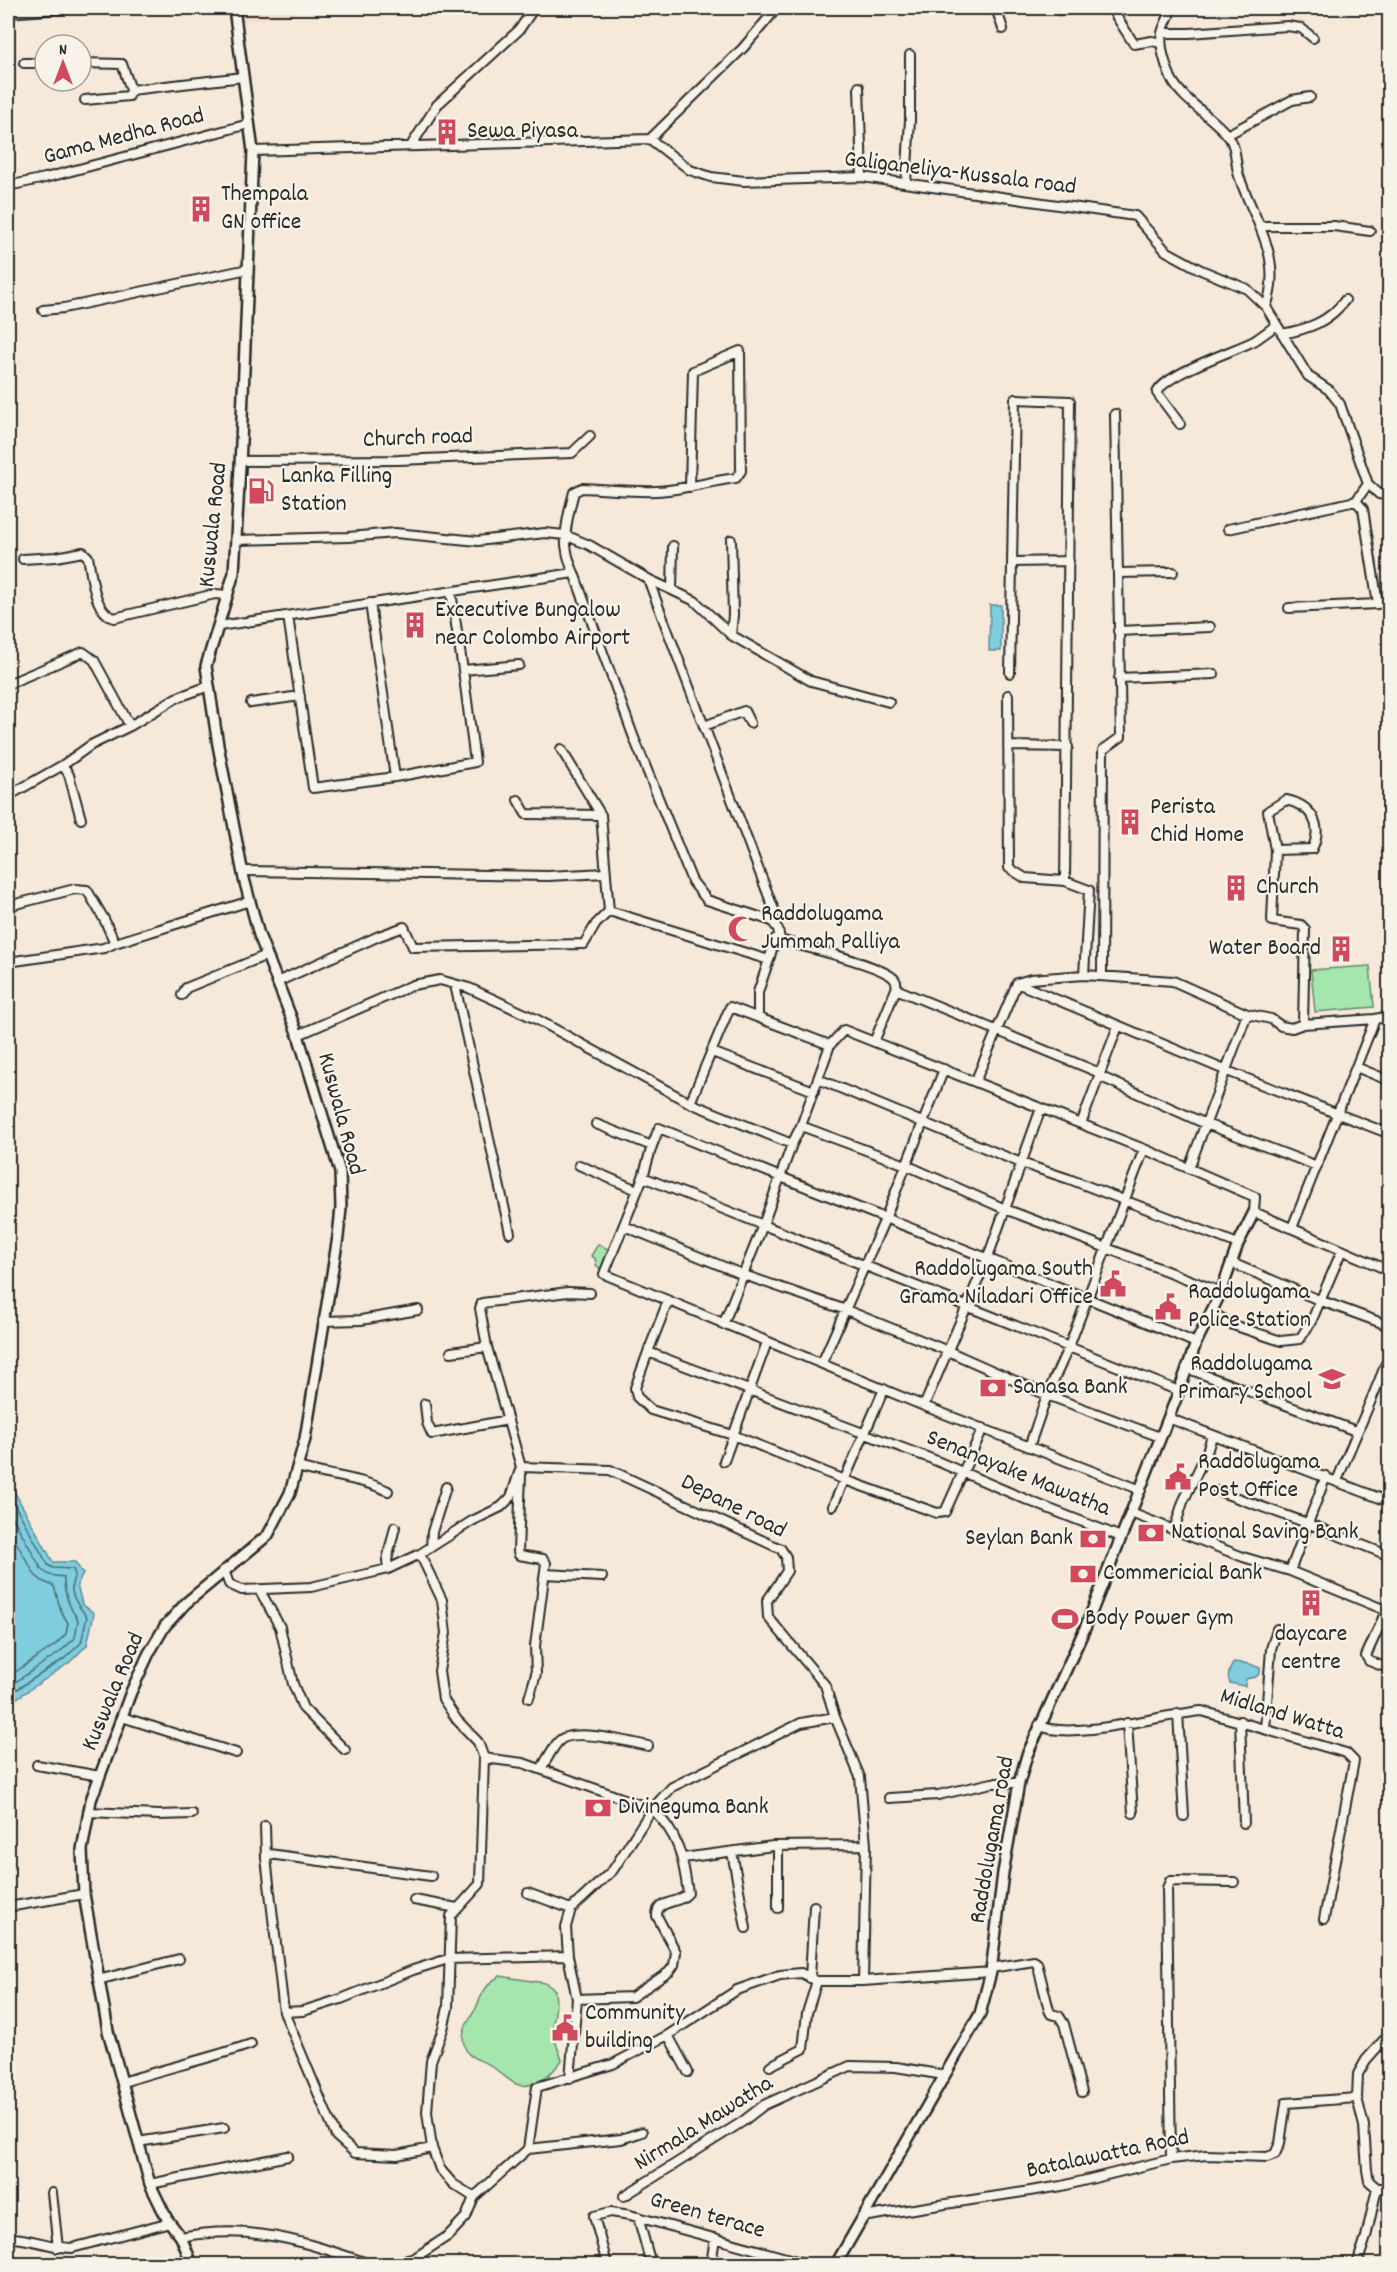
<svg xmlns="http://www.w3.org/2000/svg" width="1397" height="2272" font-family="Dekko,sans-serif">
	<style>
		.built { fill: #f4ddc9 }
		.green { fill: #a5e6af; stroke: #68886d; stroke-width: 1.5 }
		.water { fill: #80cddf; stroke: #5e8c97; stroke-width: 1.5 }
		.lines { fill: none; stroke-linecap: round; stroke-linejoin: round }
		.shore { stroke: #4d6c73; stroke-width: 1.5 }
		.minor-casing { stroke: #2b2b2b; stroke-width: 12 }
		.tertiary-casing { stroke: #2b2b2b; stroke-width: 14 }
		.minor { stroke: #f7f3e8; stroke-width: 8 }
		.tertiary { stroke: #f7f3e8; stroke-width: 9 }
		.labels { text-anchor: middle; dominant-baseline: central; stroke-width: 4.5; stroke-linejoin: round; paint-order: stroke }
		.poi-label { font-size: 24px; fill: #2b2b2b; stroke: #f7f3e8; text-anchor: start }
		.street-label { font-size: 24px; fill: #2b2b2b; stroke: #f7f3e8 }
	</style>
	<rect width="100%" height="100%" fill="#f6e9da"/>
	<filter id="ink" filterUnits="userSpaceOnUse"><feTurbulence type="fractalNoise" baseFrequency=".0167" numOctaves="2"/><feDisplacementMap in="SourceGraphic" scale="12" xChannelSelector="R" yChannelSelector="G"/><feConvolveMatrix kernelMatrix="1 2 1 2 8 2 1 2 1" color-interpolation-filters="sRGB"/></filter>
	<g filter="url(#ink)">
		<path class="built" d="M238,8H316L241,23Z"/>
		<path class="green" d="M1370,966L1374,1007L1315,1012L1311,970Z
			M598,1244L612,1251L604,1272L596,1265L595,1258L591,1256Z
			M500,1976L545,1983L555,1990L556,2005L552,2032L562,2060C553,2073 533,2091 516,2084C506,2079 499,2071 490,2065C475,2057 465,2059 463,2038C463,2027 471,2017 476,2008C482,1994 486,1983 500,1976Z"/>
		<path class="water" d="M990,605H1001V651H989Z
			M8,1480L53,1562H75L83,1574L77,1585L82,1604L94,1613L87,1645L69,1663L14,1700L8,1701Z
			M1234,1662L1250,1664L1260,1668V1673L1256,1677L1246,1679L1245,1686L1230,1683C1226,1676 1230,1668 1234,1662Z"/>
		<g class="lines">
			<path class="shore" d="M8,1493L48,1565L53,1568L73,1569L75,1575C66,1592 77,1604 87,1617L81,1643L64,1659L8,1695
				M8,1509L42,1570L49,1575L64,1577C63,1593 69,1607 78,1620L75,1638L60,1652L8,1687
				M8,1528L35,1575L42,1581L54,1586L61,1611L68,1623L66,1634L55,1645L8,1677"/>
			<g class="minor-casing">
				<path id="minor" d="M996,8L1003,29
					M1111,8L1134,44L1152,41L1161,43
					M1171,8C1170,17 1164,24 1162,33C1159,45 1166,67 1171,78C1183,102 1213,116 1229,137C1237,148 1235,164 1239,176C1254,221 1284,257 1266,307
					M1059,10L1068,8
					M8,13L73,8
					M1162,33H1189L1287,26L1301,28L1313,38
					M24,63H45
					M81,63L122,64L131,90
					M859,87L862,177
					M85,100L129,96L131,90L243,77
					M1227,135L1292,100L1310,97
					M650,139L743,48L777,8
					M411,146L437,105L519,30L534,8
					M253,151L650,139L690,170L711,177L744,181L862,177L1135,216L1166,251L1201,270L1247,289L1266,307L1308,376L1329,390L1340,404L1368,484L1379,494L1390,496
					M906,183L910,120V55
					M8,186L45,178L249,124
					M1261,226H1334L1370,231
					M43,310L64,308L248,269
					M1282,334C1308,329 1329,322 1345,300
					M1180,424L1157,393C1164,374 1234,351 1254,341C1262,336 1269,330 1277,325
					M240,461L398,460L572,453L590,436
					M1356,501L1368,484
					M1228,529L1356,501
					M236,540L348,537L395,533L478,541L545,533L565,535L589,545L648,579L695,601L731,635L811,681L889,702
					M23,559L56,557L83,552L88,557C92,575 93,611 114,618L215,594L228,595
					M1013,562L1069,561
					M574,573C560,543 566,523 574,492L582,488C607,489 633,492 657,491C684,490 709,481 736,478L741,471L740,351L693,371L690,487
					M1118,573L1173,572
					M648,579L774,910L772,921
					M672,589L673,546
					M1289,608L1378,604L1363,509L1356,501
					M288,616L313,788L395,777L370,603
					M219,626L574,573L634,738L692,881L707,900L772,921L778,929L780,940
					M1118,631L1210,627
					M731,635L733,615L731,540
					M463,670L519,665
					M1010,673L1015,399L1070,401L1065,881L1089,890L1084,975
					M1119,678L1214,674
					M8,684L83,652L94,660L130,726
					M1008,695L1009,868L1025,878L1065,881
					M251,703L300,696
					M704,726L744,711L750,723
					M1008,746L1068,747
					M561,749L601,815L609,911L769,960L775,939C795,944 887,966 895,980C897,983 897,985 896,989L874,1042
					M63,765L69,775L81,819
					M395,777L475,762L463,670L451,592
					M8,796L63,765L91,745L130,726L176,698L209,686
					M518,800L526,814L601,815
					M1275,850L1312,849C1324,825 1311,805 1286,800L1268,811L1275,850L1272,921L1301,925L1305,929L1303,1024
					M242,871L548,876L606,873
					M8,906L75,889L87,890L104,919L115,943L250,901
					M8,962L104,948L115,943
					M1102,976L1103,750L1121,737L1115,414
					M277,982L379,936L404,927L413,947L584,944L596,924L609,911
					M1017,983L1031,979L1084,975L1173,981L1247,1014L1271,1019L1281,1026L1292,1028L1303,1024L1375,1019
					M455,985L510,1233
					M896,989L1100,1073
					M182,995L186,988L267,955
					M758,1017V992L769,960
					M298,1035L413,985L440,980L469,988L536,1019L690,1103L792,1144
					M712,1052L814,1091
					M1356,1067L1390,1081
					M1099,1076L1206,1124L1317,1166
					M818,1079L1021,1163L1069,1179L1238,1244
					M975,1082L1017,983L1227,1071L1390,1134
					M690,1103L730,1007L830,1045
					M596,1124L652,1146L659,1128C837,1201 1018,1268 1196,1343
					M1081,1124L1118,1026
					M801,1126L830,1045L844,1030L1144,1149L1255,1197L1254,1212L1390,1271
					M652,1146L643,1177L604,1274L924,1406L1141,1490
					M579,1165L637,1190
					M1189,1168L1247,1014
					M643,1177L1179,1391
					M624,1226L744,1275L846,1310L948,1351L1047,1395L1160,1437
					M1292,1228L1375,1019L1390,1016
					M1232,1263L1319,1300L1390,1326
					M590,1293L568,1292L482,1303L480,1308L487,1347L521,1467L610,1470L781,1549L786,1557L787,1571L767,1601L768,1617L825,1685L835,1717L860,1777L866,1845L863,1981
					M668,1301L648,1352L932,1459L1032,1502L1121,1537
					M1211,1312L1233,1325L1281,1341L1300,1339L1312,1320L1342,1250
					M323,1321L361,1320L418,1310
					M723,1325L763,1225L792,1144L801,1126L906,1165L1005,1209L1221,1292
					M451,1352L487,1347
					M648,1352L635,1388L637,1397L651,1410L733,1435L845,1480L937,1513L945,1512L983,1428
					M822,1363L885,1219L944,1069
					M1186,1368L1356,1431
					M425,1404L427,1423L432,1434L508,1420
					M924,1406L988,1257L1041,1108
					M1168,1418L1390,1502
					M1029,1447L1047,1395L1070,1344L1144,1149
					M724,1461L767,1342
					M298,1467C327,1476 361,1478 388,1491
					M521,1467L511,1497L501,1507L472,1521L420,1554L442,1600L446,1633L439,1671L443,1699L457,1720L478,1742L484,1758L523,1763L652,1809C679,1834 683,1858 688,1893C679,1905 656,1899 657,1916L676,1952L674,1965L669,1972L632,1997L577,1999
					M521,1475L518,1551L519,1555L543,1559L546,1563L535,1646L536,1674L529,1698
					M1337,1481C1354,1438 1374,1396 1390,1353
					M1218,1491L1307,1523L1390,1556
					M833,1506L884,1389
					M1131,1513L1243,1557L1290,1571L1390,1612
					M1174,1530L1183,1502L1207,1452L1212,1436
					M431,1547L432,1532L446,1487
					M388,1569L387,1560L395,1527
					M224,1570L229,1584L242,1590L311,1587L388,1569L420,1554
					M1290,1571L1326,1476
					M545,1574L602,1577
					M259,1589L280,1627L293,1684L303,1708L345,1750
					M1390,1602L1366,1656L1369,1661L1390,1669
					M1178,1713L1184,1816
					M122,1717L236,1753
					M1240,1721L1244,1823
					M1127,1723L1133,1813
					M1039,1725C1068,1742 1164,1714 1202,1711L1346,1753L1354,1761L1324,1919
					M1265,1729L1271,1649L1277,1629
					M37,1765L100,1776
					M541,1769C547,1760 552,1748 559,1741C572,1727 630,1742 648,1746
					M889,1798L938,1795L992,1783H1019
					M88,1812L159,1815L192,1814
					M265,1826L266,1858L284,2012L336,2136L355,2153L397,2155L432,2148
					M778,1846V1908
					M732,1852L746,1928
					M266,1858L269,1854L431,1876
					M683,1858L773,1846L866,1845
					M528,1893L571,1909
					M414,1900L457,1908
					M8,1907L84,1894
					M568,1956L566,1927L571,1909L613,1870L652,1809L672,1787L801,1723L835,1717
					M991,1968L1034,1961L1037,1963L1049,2010L1051,2014L1059,2016L1064,2024L1082,2092
					M810,1978L814,1906
					M98,1980L179,1959
					M284,2012L303,2011L341,1999L413,1970L448,1959L568,1956L577,1999L570,2078
					M1390,2033L1366,2060L1358,2074L1357,2098L1364,2126L1367,2170L1369,2181L1377,2188H1390
					M668,2035L688,2072
					M770,2066L803,2049L807,2013L817,1981
					M123,2082C165,2068 209,2059 251,2044
					M138,2142L224,2128
					M528,2149L621,2139L642,2132
					M1171,2159L1167,1888L1170,1881L1234,1882
					M150,2184L288,2156
					M52,2193L58,2248
					M624,2196L742,2122L764,2105L850,2066L896,2067L944,2075
					M474,2197L453,2184L440,2169L432,2148L427,2112L431,2061L443,2029L448,2008L451,1916L480,1884L484,1758
					M638,2217L651,2264
					M862,2217L1062,2186L1171,2159L1206,2155L1267,2157L1275,2154L1280,2143L1286,2103L1357,2098
					M181,2237C251,2223 305,2242 370,2264
					M8,2238C30,2237 50,2248 72,2248L170,2222
					M386,2264L413,2259L448,2236L466,2217L474,2197L528,2149L537,2087L613,2064L668,2035L737,1990L780,1975L801,1973L817,1981H863L991,1972
					M607,2264L594,2216L611,2212L630,2215L808,2264
					M711,2264L715,2238
					M1357,2264L1366,2237L1377,2188"/>
			</g>
			<g class="tertiary-casing">
				<path id="tertiary" d="M192,2264L181,2237L167,2219L150,2184L108,2031L84,1894L82,1850L91,1800L131,1692L149,1653L165,1626L186,1603L268,1535L290,1493L305,1439L338,1237L341,1208L340,1172L298,1035L259,935L244,879L218,745L206,666L234,573L240,467L253,151L234,8
					M836,2264L980,2014L991,1972L1003,1873L1019,1783L1027,1755L1086,1626L1179,1391L1196,1343L1221,1292L1238,1244L1254,1212"/>
			</g>
			<use href="#minor" class="minor"/>
			<use href="#tertiary" class="tertiary"/>
		</g>
	</g>
	<defs>
		<g id="building-bare" transform="scale(2.07)"><path d="M-4-6H4V6H1V3H-1V6H-4ZM-2.5-4.3h1.7v1.8h-1.7ZM.8-4.3h1.7v1.8H.8ZM-2.5-1h1.7V.8h-1.7ZM.8-1h1.7V.8H.8Z" fill="#d1495b" stroke="#f7f3e8" stroke-width="2.5" paint-order="stroke"/></g>
		<g id="fuel-bare" transform="scale(2.07)"><path d="M-5.5-6h7V0h2V4h1.3V-2.5L3-4.5l.8-.8L6-3V5H2.5V1h-1V6h-7ZM-4.2-4.7v3.2H.2V-4.7Z" fill="#d1495b" stroke="#f7f3e8" stroke-width="2.5" paint-order="stroke"/></g>
		<g id="mosque-bare" transform="scale(2.07)"><path d="M3.5-4.9A6 6 0 1 0 3.5 4.9A5 5 0 1 1 3.5-4.9Z" fill="#d1495b" stroke="#f7f3e8" stroke-width="2.5" paint-order="stroke"/></g>
		<g id="civic-bare" transform="scale(2.07)"><path d="M-.6-6.5H3V-4.5H.6V-3L4-1V1h2V6H-6V1h2V-1L-.6-3ZM-1.2 2.5V6h2.4V2.5Z" fill="#d1495b" stroke="#f7f3e8" stroke-width="2.5" paint-order="stroke"/></g>
		<g id="school-bare" transform="scale(2.07)"><path d="M0-5L7-2L0 1L-7-2ZM-4 1L0 2.5L4 1V4Q0 6-4 4Z" fill="#d1495b" stroke="#f7f3e8" stroke-width="2.5" paint-order="stroke"/></g>
		<g id="bank-bare" transform="scale(2.07)"><path d="M-6-4H6V4H-6ZM0-2.3a2.3 2.3 0 1 0 0 4.6a2.3 2.3 0 1 0 0-4.6Z" fill="#d1495b" stroke="#f7f3e8" stroke-width="2.5" paint-order="stroke"/></g>
		<g id="stadium-bare" transform="scale(2.07)"><path d="M0-5a6.5 5 0 1 0 0 10a6.5 5 0 1 0 0-10ZM-3.5-1.8h7v3.6h-7Z" fill="#d1495b" stroke="#f7f3e8" stroke-width="2.5" paint-order="stroke"/></g>
	</defs>
	<g fill-rule="evenodd">
		<use href="#building-bare" x="447" y="132"/>
		<use href="#building-bare" x="201" y="209"/>
		<use href="#fuel-bare" x="261" y="491"/>
		<use href="#building-bare" x="415" y="625"/>
		<use href="#building-bare" x="1130" y="822"/>
		<use href="#building-bare" x="1236" y="888"/>
		<use href="#mosque-bare" x="741" y="929"/>
		<use href="#building-bare" x="1341" y="949"/>
		<use href="#civic-bare" x="1113" y="1284"/>
		<use href="#civic-bare" x="1168" y="1307"/>
		<use href="#school-bare" x="1332" y="1379"/>
		<use href="#bank-bare" x="993" y="1388"/>
		<use href="#civic-bare" x="1178" y="1477"/>
		<use href="#bank-bare" x="1151" y="1533"/>
		<use href="#bank-bare" x="1093" y="1539"/>
		<use href="#bank-bare" x="1083" y="1574"/>
		<use href="#building-bare" x="1311" y="1603"/>
		<use href="#stadium-bare" x="1065" y="1619"/>
		<use href="#bank-bare" x="598" y="1808"/>
		<use href="#civic-bare" x="565" y="2028"/>
	</g>
	<g class="labels">
		<g class="poi-label">
			<text x="467" y="132">Sewa Piyasa</text>
			<text x="221" y="195">Thempala<tspan x="221" dy="28">GN office</tspan></text>
			<text x="281" y="477">Lanka Filling<tspan x="281" dy="28">Station</tspan></text>
			<text x="435" y="611">Excecutive Bungalow<tspan x="435" dy="28">near Colombo Airport</tspan></text>
			<text x="1150" y="808">Perista<tspan x="1150" dy="28">Chid Home</tspan></text>
			<text x="1256" y="888">Church</text>
			<text x="761" y="915">Raddolugama<tspan x="761" dy="28">Jummah Palliya</tspan></text>
			<text x="1321" y="949" text-anchor="end">Water Board</text>
			<text x="1093" y="1270" text-anchor="end">Raddolugama South<tspan x="1093" dy="28">Grama Niladari Office</tspan></text>
			<text x="1188" y="1293">Raddolugama<tspan x="1188" dy="28">Police Station</tspan></text>
			<text x="1312" y="1365" text-anchor="end">Raddolugama<tspan x="1312" dy="28">Primary School</tspan></text>
			<text x="1013" y="1388">Sanasa Bank</text>
			<text x="1198" y="1463">Raddolugama<tspan x="1198" dy="28">Post Office</tspan></text>
			<text x="1171" y="1533">National Saving Bank</text>
			<text x="1073" y="1539" text-anchor="end">Seylan Bank</text>
			<text x="1103" y="1574">Commericial Bank</text>
			<text x="1085" y="1619">Body Power Gym</text>
			<text x="1311" y="1635" text-anchor="middle">daycare<tspan x="1311" dy="28">centre</tspan></text>
			<text x="618" y="1808">Divineguma Bank</text>
			<text x="585" y="2014">Community<tspan x="585" dy="28">building</tspan></text>
		</g>
		<g class="street-label">
			<text transform="translate(124 137) rotate(-15)">Gama Medha Road</text>
			<text transform="translate(960 174) rotate(7)">Galiganeliya-Kussala road</text>
			<text transform="translate(418 439) rotate(-2)">Church road</text>
			<text transform="translate(214 525) rotate(-84)">Kuswala Road</text>
			<text transform="translate(340 1114) rotate(75)">Kuswala Road</text>
			<text transform="translate(1018 1474) rotate(22)">Senanayake Mawatha</text>
			<text transform="translate(733 1507) rotate(27)">Depane road</text>
			<text transform="translate(114 1692) rotate(-67)">Kuswala Road</text>
			<text transform="translate(1282 1715) rotate(17)">Midland Watta</text>
			<text transform="translate(993 1840) rotate(-80)">Raddolugama road</text>
			<text transform="translate(704 2124) rotate(-32)">Nirmala Mawatha</text>
			<text transform="translate(1108 2155) rotate(-12)">Batalawatta Road</text>
			<text transform="translate(707 2216) rotate(16)">Green terace</text>
		</g>
	</g>
	<rect width="1397" height="2272" fill="none" stroke="#f7f3e8" stroke-width="30"/>
	<rect x="15" y="15" width="1367" height="2242" fill="none" stroke="#2b2b2b" stroke-width="2" filter="url(#ink)"/>
	<g transform="translate(63 63)"><circle r="28" fill="#f7f3e8" stroke="#a5a39c" stroke-width="1.5"/>
	<path d="M0-4.5L10 22L0 15L-10 22Z" fill="#d1495b"/>
	<text y="-9" font-size="16" font-weight="bold" text-anchor="middle" fill="#2b2b2b">N</text>
	</g>
</svg>
